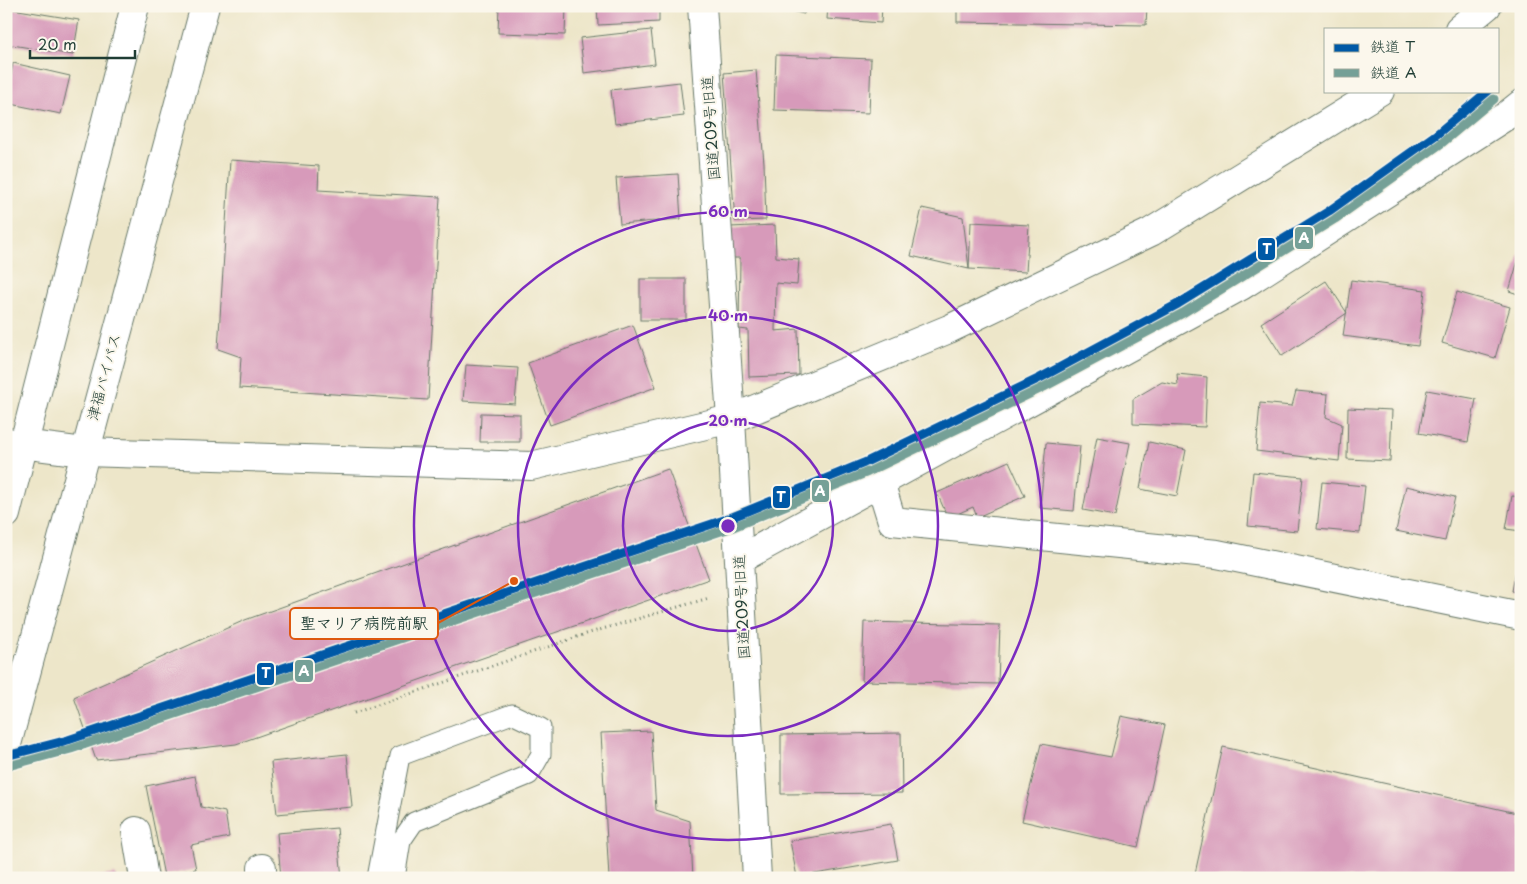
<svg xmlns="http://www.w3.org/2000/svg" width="1527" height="884" font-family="'Playpen Sans','Klee One',sans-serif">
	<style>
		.building { fill: #d79aba }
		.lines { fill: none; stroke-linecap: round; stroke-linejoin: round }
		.service-casing { stroke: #677868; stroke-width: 21 }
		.minor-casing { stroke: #677868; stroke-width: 30 }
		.tertiary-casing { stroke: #677868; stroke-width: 30 }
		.trunk-casing { stroke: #677868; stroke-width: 30 }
		.path { stroke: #677868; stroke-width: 3; stroke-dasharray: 1 4; stroke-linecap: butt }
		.service { stroke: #fff; stroke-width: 19 }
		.minor { stroke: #fff; stroke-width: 28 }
		.tertiary { stroke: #fff; stroke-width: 28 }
		.trunk { stroke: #fff; stroke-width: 28 }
		.rail-1-casing { stroke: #fbf7ec; stroke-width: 12 }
		.rail-2-casing { stroke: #fbf7ec; stroke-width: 12 }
		.rail-1 { stroke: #0059a6; stroke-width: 9 }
		.rail-2 { stroke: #75a097; stroke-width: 9 }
		.ring { fill: none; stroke: #7b2cbf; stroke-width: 2.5 }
		.labels { text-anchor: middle; stroke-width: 4; stroke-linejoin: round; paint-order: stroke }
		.street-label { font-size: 15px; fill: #1f3d34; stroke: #fbf7ec }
		.centre { fill: #7b2cbf; stroke: #fbf7ec; stroke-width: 2.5 }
		.ring-label { font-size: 15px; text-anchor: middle; font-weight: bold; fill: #7b2cbf; stroke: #fbf7ec; stroke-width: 4; stroke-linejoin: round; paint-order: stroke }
		.leader { fill: none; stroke: #de580e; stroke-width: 2 }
		.callout-dot { fill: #de580e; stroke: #fbf7ec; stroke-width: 2 }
		.callout { fill: #fbf7ec; stroke: #de580e; stroke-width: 2 }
		.callout-label { font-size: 16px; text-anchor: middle; font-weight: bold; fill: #1f3d34 }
		.line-badge { stroke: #fbf7ec; stroke-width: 2 }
		.badge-label { font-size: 14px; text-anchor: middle; font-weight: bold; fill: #fff }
	</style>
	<rect width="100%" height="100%" fill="#fbf7ec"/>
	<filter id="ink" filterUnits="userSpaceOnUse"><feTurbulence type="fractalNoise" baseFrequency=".02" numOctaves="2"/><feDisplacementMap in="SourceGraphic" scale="10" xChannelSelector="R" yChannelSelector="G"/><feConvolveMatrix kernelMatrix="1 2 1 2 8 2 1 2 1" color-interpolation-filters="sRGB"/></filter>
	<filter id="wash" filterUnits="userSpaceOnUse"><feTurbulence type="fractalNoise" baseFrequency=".0096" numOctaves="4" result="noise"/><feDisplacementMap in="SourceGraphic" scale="20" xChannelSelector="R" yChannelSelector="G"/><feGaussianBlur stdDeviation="1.12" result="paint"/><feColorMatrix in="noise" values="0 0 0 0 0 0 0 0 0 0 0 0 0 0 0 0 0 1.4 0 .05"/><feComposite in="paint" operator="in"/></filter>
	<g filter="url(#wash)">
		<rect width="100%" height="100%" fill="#ede6c9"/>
		<g id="blocks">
			<!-- building -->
			<g class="building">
				<path d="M499,6H566L565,35L498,33Z"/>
				<path d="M597,6H659V22L598,25Z"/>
				<path d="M769,6H806L804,14Z"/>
				<path d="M828,6H882L881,23L827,19Z"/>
				<path d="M957,6H1147L1146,25L957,22Z"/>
				<path d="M6,8L79,20L73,55L6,44Z"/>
				<path d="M651,30L655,64L584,73L580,38Z"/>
				<path d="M776,55L871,59L869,113L774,110Z"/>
				<path d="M13,63L70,76L61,114L6,103Z"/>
				<path d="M756,70L764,163L766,220L735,221L724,73Z"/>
				<path d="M680,82L684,116L615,124L611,90Z"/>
				<path d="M230,160L319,166L318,190L440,197L428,400L239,388L241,357L218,349Z"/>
				<path d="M678,174L681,219L620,224L616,178Z"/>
				<path d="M922,208L963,217L969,269L911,256Z"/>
				<path d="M971,222L1029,225L1026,272L969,269Z"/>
				<path d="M775,225L776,257L799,259L797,285L776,283L775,331L798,329L799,375L749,377L748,330L739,329L740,258H731L730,227Z"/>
				<path d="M1520,254L1521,255V295L1509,291Z"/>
				<rect x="640" y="279" width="46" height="41"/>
				<path d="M1351,280L1425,290L1418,346L1343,336Z"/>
				<path d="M1326,281L1347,313L1282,356L1261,323Z"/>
				<path d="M1457,292L1510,307L1495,358L1442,343Z"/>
				<path d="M633,325L656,387L550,425L528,363Z"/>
				<path d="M466,365L518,368L515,404L463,401Z"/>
				<path d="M1177,374L1207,377L1205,427L1133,424V399L1162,382L1178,385Z"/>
				<path d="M1427,390L1476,399L1468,442L1419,433Z"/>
				<path d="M1296,391L1328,394L1326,417L1342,424L1339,461L1256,451L1260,403L1292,406Z"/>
				<path d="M1348,408L1392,410L1390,461L1347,459Z"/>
				<path d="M481,413L520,414V442H480Z"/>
				<path d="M1097,437L1130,443L1115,516L1083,510Z"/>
				<path d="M1149,442L1186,450L1177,496L1140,489Z"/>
				<path d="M1046,443L1080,446L1074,511L1040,508Z"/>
				<path d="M1009,461L1025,496L977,517L973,507L948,518L937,493Z"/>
				<path d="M668,469L709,579L236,744L96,760L74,697L245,620Z"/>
				<path d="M1253,472L1303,477L1297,531L1248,526Z"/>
				<path d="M1322,482L1365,486L1360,533L1317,529Z"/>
				<path d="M1406,486L1455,497L1445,541L1396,531Z"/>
				<path d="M1512,496L1521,497V531L1506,529Z"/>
				<path d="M1520,549H1521V593L1512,591Z"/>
				<path d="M864,622L1000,625L998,684L862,681Z"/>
				<path d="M1121,716L1165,725L1138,847L1022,821L1041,744L1111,757Z"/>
				<path d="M651,731L656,810L690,821L693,878H609L601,733Z"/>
				<path d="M901,733L902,793L781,794V735Z"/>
				<path d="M1223,747L1521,814V878H1194Z"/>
				<path d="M347,754L352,807L277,814L271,762Z"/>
				<path d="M195,776L201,807L225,812L229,837L191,845L196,869L164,876L146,786Z"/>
				<path d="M891,824L898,860L797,877L790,841Z"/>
				<path d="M337,828L342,878H281L277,833Z"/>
				<path d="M115,874L116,878H96V877Z"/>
			</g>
		</g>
	</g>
	<g filter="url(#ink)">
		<use href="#blocks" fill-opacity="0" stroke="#677868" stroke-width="1"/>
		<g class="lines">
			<!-- service casing -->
			<g class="service-casing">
				<path id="service" d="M377,878L400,756L512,714L541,728V754L529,775L414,822L401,841L395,878"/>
			</g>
			<!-- minor casing -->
			<g class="minor-casing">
				<g id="minor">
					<path d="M1459,29L1487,6"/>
					<path d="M6,442L84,452L531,466L731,419L949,329L1151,232L1380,91"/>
					<path d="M880,482L892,521L1217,554L1521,616"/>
					<path d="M740,559L1241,286L1506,116L1521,104"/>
					<path d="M136,831L144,878"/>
					<path d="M262,878V868"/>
				</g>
			</g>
			<!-- tertiary casing -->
			<g class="tertiary-casing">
				<path id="tertiary" d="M702,6L731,419L757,878"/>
			</g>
			<!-- trunk casing -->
			<g class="trunk-casing">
				<g id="trunk">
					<path d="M6,514L135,6"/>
					<path d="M6,748L205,6"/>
				</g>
			</g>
			<!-- path -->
			<path class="path" d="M354,713L589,633L709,598"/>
			<!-- service -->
			<use href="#service" class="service"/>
			<!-- minor -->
			<use href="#minor" class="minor"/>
			<!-- tertiary -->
			<use href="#tertiary" class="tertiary"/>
			<!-- trunk -->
			<use href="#trunk" class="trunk"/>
			<!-- rail-1 casing -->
			<g class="rail-1-casing">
				<path id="rail-1" d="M6,756L68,740L730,518L864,463L1040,378L1178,304L1329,211L1437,134L1488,91"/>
			</g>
			<!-- rail-2 casing -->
			<g class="rail-2-casing">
				<path id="rail-2" d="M8,766L71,749L733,527L868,472L1044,387L1183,313L1335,219L1443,142L1494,99"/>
			</g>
			<!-- rail-1 -->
			<use href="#rail-1" class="rail-1"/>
			<!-- rail-2 -->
			<use href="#rail-2" class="rail-2"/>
		</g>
	</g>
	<!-- distance rings -->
	<g class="ring">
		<circle cx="728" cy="526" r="105"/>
		<circle cx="728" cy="526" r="210"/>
		<circle cx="728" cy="526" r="314"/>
	</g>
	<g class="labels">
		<!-- street labels -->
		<g class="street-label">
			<text transform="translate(711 128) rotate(-94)" y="5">国道209号旧道</text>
			<text transform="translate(104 377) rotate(-75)" y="5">津福バイパス</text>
			<text transform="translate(742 607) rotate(-93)" y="5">国道209号旧道</text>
		</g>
	</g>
	<circle cx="728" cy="526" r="8" class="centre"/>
	<g class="ring-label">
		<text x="728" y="217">60 m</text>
		<text x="728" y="321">40 m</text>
		<text x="728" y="426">20 m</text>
	</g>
	<!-- callouts -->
	<path class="leader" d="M514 581L438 623"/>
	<circle class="callout-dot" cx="514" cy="581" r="5"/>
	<rect class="callout" x="290" y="608" width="148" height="31" rx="5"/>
	<g class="callout-label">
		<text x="364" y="629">聖マリア病院前駅</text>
	</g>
	<g class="line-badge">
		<rect x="1294" y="226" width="20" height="24" rx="5" fill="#75a097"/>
		<rect x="1257" y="237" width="19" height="24" rx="5" fill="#0059a6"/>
		<rect x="811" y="479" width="19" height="24" rx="5" fill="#75a097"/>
		<rect x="772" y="485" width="19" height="24" rx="5" fill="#0059a6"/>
		<rect x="294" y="659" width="20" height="24" rx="5" fill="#75a097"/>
		<rect x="256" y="662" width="19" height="24" rx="5" fill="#0059a6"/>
	</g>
	<g class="badge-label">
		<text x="1304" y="243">A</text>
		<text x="1267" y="254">T</text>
		<text x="820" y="496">A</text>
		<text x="781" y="502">T</text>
		<text x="304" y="676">A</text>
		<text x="266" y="678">T</text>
	</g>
	<!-- margin -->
	<rect width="1527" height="884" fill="none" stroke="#fbf7ec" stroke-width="25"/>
	<!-- legend -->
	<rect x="1324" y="28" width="175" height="65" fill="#fbf7ec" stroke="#a3ada2"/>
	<rect x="1334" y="44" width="25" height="8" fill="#0059a6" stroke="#a3ada2"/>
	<text x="1370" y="52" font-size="15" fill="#1f3d34">鉄道 T</text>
	<rect x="1334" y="69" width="25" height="8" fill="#75a097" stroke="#a3ada2"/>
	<text x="1370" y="78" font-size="15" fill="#1f3d34">鉄道 A</text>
	<!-- scale -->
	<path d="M30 50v8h105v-8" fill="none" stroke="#1f3d34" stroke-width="2.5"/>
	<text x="38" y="50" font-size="15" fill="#1f3d34" stroke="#fbf7ec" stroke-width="4" paint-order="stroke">20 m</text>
</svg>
